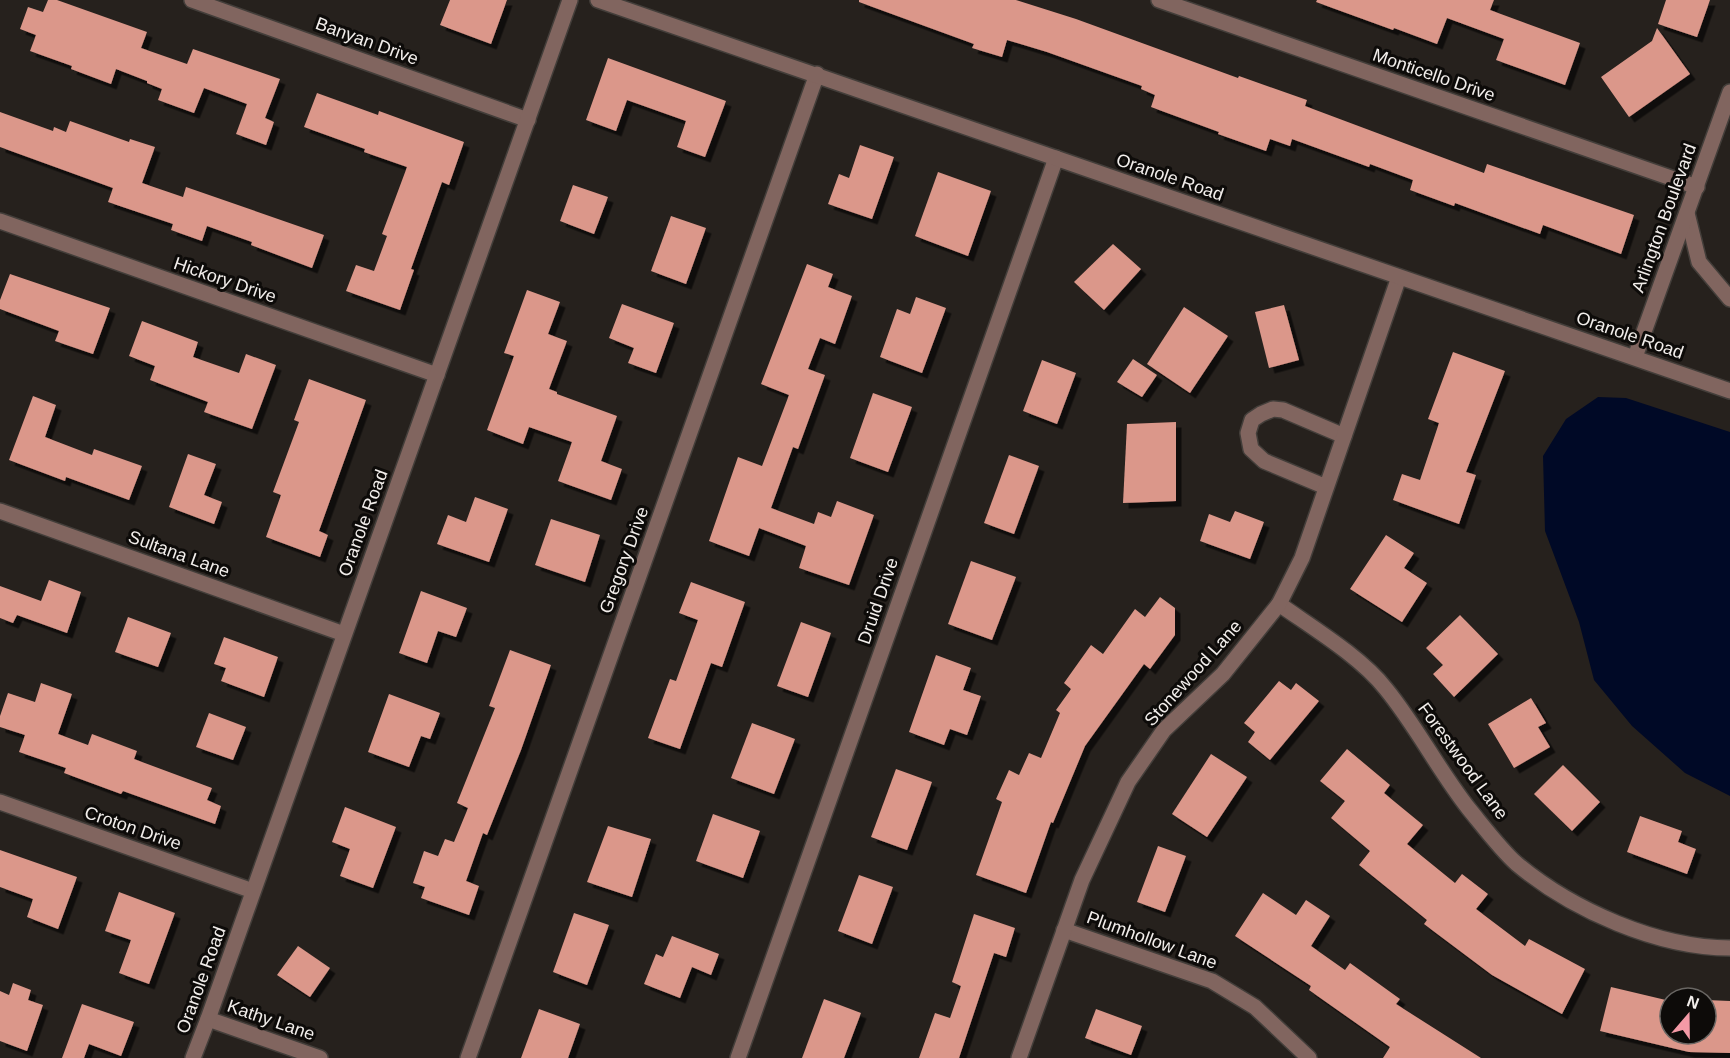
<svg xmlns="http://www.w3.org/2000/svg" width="1730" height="1058" font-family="Helvetica,sans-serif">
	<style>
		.water { fill: #000926 }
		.building { fill: #db978a; filter: url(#shadow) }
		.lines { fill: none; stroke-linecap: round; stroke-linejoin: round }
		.minor-casing { stroke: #433e3a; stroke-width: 18 }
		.tertiary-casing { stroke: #433e3a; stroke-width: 18 }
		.minor { stroke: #81655f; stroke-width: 15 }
		.tertiary { stroke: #81655f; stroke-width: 15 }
		.labels { text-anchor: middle; stroke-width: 6; stroke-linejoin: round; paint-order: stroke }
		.street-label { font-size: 18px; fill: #f2eeeb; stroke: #0d0b09 }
	</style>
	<defs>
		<filter id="shadow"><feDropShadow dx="5.5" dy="5.5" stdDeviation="0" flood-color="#0009"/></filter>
	</defs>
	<rect width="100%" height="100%" fill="#26211d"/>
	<!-- water -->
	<path class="water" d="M1598,397L1626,398L1730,432V796L1685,773L1632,726L1594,680L1579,622L1545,531L1543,456L1566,419Z"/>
	<!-- building -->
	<g class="building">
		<path d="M48,0H57L147,32L141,48L187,64L193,49L280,79L265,118L274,122L266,145L236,134L247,104L204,88L194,113L158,100L162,89L147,83V81L116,69L111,84L71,69L72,66L30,51L36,35L20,29L28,7L43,12Z"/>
		<path d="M450,0H507L491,44L440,25Z"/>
		<path d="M859,0H1016L1076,19L1238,78L1239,76L1307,100L1305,106L1484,173L1487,164L1634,215L1621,254L1543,225L1540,234L1455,203L1454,206L1410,190L1413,180L1370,164L1369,167L1292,139L1290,146L1270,139L1266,151L1218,134L1219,132L1151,107L1155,95L1141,89L1142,86L1047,52L1007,40L1002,57L972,48L974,44L859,2Z"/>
		<path d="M1317,0H1494L1490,10L1580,43L1565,85L1496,60L1504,39L1447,18L1437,44L1394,28L1393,30L1316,2Z"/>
		<path d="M1666,0H1710L1697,37L1658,24Z"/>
		<path d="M1657,28L1690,74L1629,117L1601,77L1652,41Z"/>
		<path d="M608,58L726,101L705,157L677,147L686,121L627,100L616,131L586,120Z"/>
		<path d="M317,93L378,115L379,111L464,142L449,185L442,182L411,269L414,270L400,310L346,291L356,265L374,271L387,236L382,234L407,167L364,152L365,149L304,127Z"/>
		<path d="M0,112L53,131L54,127L66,132L70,121L129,142L130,139L155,147L142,183L183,197L186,187L324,235L312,268L251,245L252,242L207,226L202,241L171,230L173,224L108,202L113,188L0,147Z"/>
		<path d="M860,145L894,157L872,219L828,204L839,174L849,178Z"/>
		<path d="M938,172L991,191L968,256L915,236Z"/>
		<path d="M573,185L608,197L594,234L560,221Z"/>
		<path d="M671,216L706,228L686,284L651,271Z"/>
		<path d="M1113,244L1141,269L1104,310L1074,282Z"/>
		<path d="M807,264L833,274L828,287L852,296L835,344L820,338L808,369L825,375L798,449L793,447L771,508L814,524L818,512L831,517L837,501L874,515L849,585L799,568L806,546L759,528L749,556L709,541L738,457L762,466L789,395L761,384Z"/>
		<path d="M10,274L110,308L93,354L55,341L59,331L0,309V300Z"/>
		<path d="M527,290L560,302L548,334L567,341L549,389L557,392V394L617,416L601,461L622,469L611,500L558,481L572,442L529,427L523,444L487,430L514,356L504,353Z"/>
		<path d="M916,297L946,308L922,373L880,357L897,309L910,314Z"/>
		<path d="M622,304L674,323L656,373L628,363L634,348L609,338Z"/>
		<path d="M1284,305L1299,360L1269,368L1255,312Z"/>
		<path d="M1184,307L1228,336L1190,393L1147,364Z"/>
		<path d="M142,321L198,342L193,357L239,373L246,354L276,365L252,429L204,412L208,402L150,380L155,366L129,356Z"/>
		<path d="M1453,352L1505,371L1466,472L1476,475L1459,524L1393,500L1402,474L1420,480L1439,423L1428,419Z"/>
		<path d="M1133,359L1157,375L1142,397L1117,382Z"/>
		<path d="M1042,360L1076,373L1057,424L1023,411Z"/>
		<path d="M309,379L366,400L319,531L328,535L320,557L266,537L281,495L273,492L299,422L294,420Z"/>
		<path d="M873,393L912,407L888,472L850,458Z"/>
		<path d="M33,396L56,405L45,437L92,455L94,449L142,466L129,500L66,477L65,481L9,460Z"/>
		<path d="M1176,422V501L1123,503L1127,424Z"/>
		<path d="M188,454L216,464L204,495L222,502L214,524L169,507Z"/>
		<path d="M1009,455L1039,466L1014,534L984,523Z"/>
		<path d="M475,497L508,509L489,562L437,544L448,515L466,522Z"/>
		<path d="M1235,511L1264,522L1250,559L1200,541L1209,514L1230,522Z"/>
		<path d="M551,519L600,535L585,582L535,565Z"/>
		<path d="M1386,535L1414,553L1404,568L1427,583L1402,622L1350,589Z"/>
		<path d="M971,561L1016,577L992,640L948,624Z"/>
		<path d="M49,580L81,592L67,633L17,615L13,623L0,618V586L41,601Z"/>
		<path d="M691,582L745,602L722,667L711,663L680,749L648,738L670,679L676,681L698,620L679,613Z"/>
		<path d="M421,591L467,608L456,637L438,631L427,663L399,653Z"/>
		<path d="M1160,597L1175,608V635L1150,669L1144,664L1085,746L1053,823L1051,822L1026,893L976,875L1002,802L996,799L1009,770L1019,775L1029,753L1041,758L1060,713L1056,710L1071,689L1064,683L1091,645L1103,654L1135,609L1145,617Z"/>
		<path d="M1460,615L1498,654L1454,697L1433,674L1443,665L1426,648Z"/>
		<path d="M128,617L171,633L158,667L115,652Z"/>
		<path d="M801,622L831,633L808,697L777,686Z"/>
		<path d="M224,637L278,657L264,697L221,681L226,668L214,664Z"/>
		<path d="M510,650L551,665L521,750L487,835L483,833L466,881L479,886L469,915L421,898L425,887L413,883L424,851L438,856L445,839L454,842L468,808L457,803L495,708L489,706Z"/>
		<path d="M936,655L971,668L963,690L981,696L967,735L950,729L944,745L909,732Z"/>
		<path d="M1279,681L1291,690L1296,683L1319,701L1270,760L1248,742L1255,732L1244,723Z"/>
		<path d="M41,683L72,694L58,734L88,745L92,734L137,751L134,759L212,788L207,800L221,806L215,824L123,791L121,794L64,773L66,768L19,752L25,735L0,727V716L8,693L35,702Z"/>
		<path d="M389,694L440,713L430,739L421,736L409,767L368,752Z"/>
		<path d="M1531,698L1546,723L1538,727L1550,747L1514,768L1488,724Z"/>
		<path d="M209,713L246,727L233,760L196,747Z"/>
		<path d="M752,723L795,739L774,794L731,778Z"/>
		<path d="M1347,749L1390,785L1384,793L1423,825L1407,844L1455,883L1462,874L1488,894L1476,909L1525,946L1529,939L1585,969L1562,1014L1492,975L1424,924L1427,920L1359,865L1370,851L1331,818L1345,801L1320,781Z"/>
		<path d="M1211,754L1247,777L1207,837L1172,814Z"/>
		<path d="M1563,765L1600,802L1572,831L1534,794Z"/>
		<path d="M896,769L932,782L907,850L871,837Z"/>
		<path d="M345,807L396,827L373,888L340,876L350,849L332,842Z"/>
		<path d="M713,814L760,831L743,878L696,861Z"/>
		<path d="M1640,816L1682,831L1678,842L1696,849L1687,874L1627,852Z"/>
		<path d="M608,826L651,839L632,897L587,882Z"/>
		<path d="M1158,846L1186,856L1165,912L1137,902Z"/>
		<path d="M0,850L77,877L58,929L27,917L33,899L0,887Z"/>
		<path d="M859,875L893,887L872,944L838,931Z"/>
		<path d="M119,892L175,913L149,984L119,973L131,940L105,931Z"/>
		<path d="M1263,893L1296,915L1306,900L1330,916L1311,946L1345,970L1350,963L1400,999L1396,1004L1481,1058H1383L1390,1047L1309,990L1311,986L1235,936Z"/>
		<path d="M574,913L609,925L587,985L553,972Z"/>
		<path d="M974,914L1015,928L1006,957L994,953L959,1058H919L935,1013L950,1018L961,986L952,982Z"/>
		<path d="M672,936L719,954L711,975L692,967L680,998L644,984L656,954L663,957Z"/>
		<path d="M298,946L330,968L310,997L277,975Z"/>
		<path d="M13,983L31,990L28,1000L43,1005L27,1051L0,1041V991L9,995Z"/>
		<path d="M1611,987L1670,1001V1034H1706V1000L1730,1001V1053L1689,1052L1600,1031Z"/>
		<path d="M824,999L861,1013L844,1058H802Z"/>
		<path d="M82,1004L134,1022L121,1056L89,1044L84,1058H62Z"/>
		<path d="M539,1009L580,1024L568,1058H521Z"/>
		<path d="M1096,1009L1142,1026L1131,1055L1085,1038Z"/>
	</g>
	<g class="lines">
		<!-- minor casing -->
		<g class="minor-casing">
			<g id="minor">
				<path d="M192,0L528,120"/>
				<path d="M1159,0L1697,187"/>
				<path d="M1687,213L1699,262L1730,299"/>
				<path d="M0,221L437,375"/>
				<path d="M1635,357L1730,92"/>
				<path d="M1326,487L1264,461L1251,449L1248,433L1252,420L1261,414L1273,409L1283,410L1344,436"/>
				<path d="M0,511L344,634"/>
				<path d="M1279,604C1313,628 1361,657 1386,689C1417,727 1439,771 1469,809C1483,826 1501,850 1517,864C1572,910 1658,948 1730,948"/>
				<path d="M0,802L253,891"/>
				<path d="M1064,930L1212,981L1255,1007L1309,1058"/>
				<path d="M208,1019L320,1058"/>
				<path d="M468,1058L817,74"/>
				<path d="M738,1058L1056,158"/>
				<path d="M1019,1058L1082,880L1128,782L1164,730L1223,674L1279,604L1302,558L1399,277"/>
			</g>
		</g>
		<!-- tertiary casing -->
		<g class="tertiary-casing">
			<g id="tertiary">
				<path d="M598,0L1730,391"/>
				<path d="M193,1058L208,1019L570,0"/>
			</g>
		</g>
		<!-- minor -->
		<use href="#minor" class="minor"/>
		<!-- tertiary -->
		<use href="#tertiary" class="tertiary"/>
	</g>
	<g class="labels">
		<!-- street labels -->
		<g class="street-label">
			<text transform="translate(367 41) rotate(20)" y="6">Banyan Drive</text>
			<text transform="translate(1434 75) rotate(19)" y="6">Monticello Drive</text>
			<text transform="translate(1170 177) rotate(19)" y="6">Oranole Road</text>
			<text transform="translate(1664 218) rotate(-70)" y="6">Arlington Boulevard</text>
			<text transform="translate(225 280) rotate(19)" y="6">Hickory Drive</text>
			<text transform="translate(1630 335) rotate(19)" y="6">Oranole Road</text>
			<text transform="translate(363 523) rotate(-70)" y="6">Oranole Road</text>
			<text transform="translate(179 554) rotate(20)" y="6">Sultana Lane</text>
			<text transform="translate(624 560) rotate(-70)" y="6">Gregory Drive</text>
			<text transform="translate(878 601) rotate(-71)" y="6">Druid Drive</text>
			<text transform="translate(1193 673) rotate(-48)" y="6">Stonewood Lane</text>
			<text transform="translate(1463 761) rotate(54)" y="6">Forestwood Lane</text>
			<text transform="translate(133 828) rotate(19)" y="6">Croton Drive</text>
			<text transform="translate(1152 940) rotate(20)" y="6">Plumhollow Lane</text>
			<text transform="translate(201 980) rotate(-70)" y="6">Oranole Road</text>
			<text transform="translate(271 1020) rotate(19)" y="6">Kathy Lane</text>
		</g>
	</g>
	<!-- north arrow -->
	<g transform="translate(1688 1016) rotate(20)"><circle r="28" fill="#0d0b09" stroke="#696663" stroke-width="1.5"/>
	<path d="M0-4.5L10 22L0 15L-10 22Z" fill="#f49aa6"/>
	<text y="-9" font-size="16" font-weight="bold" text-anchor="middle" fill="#f2eeeb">N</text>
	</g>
</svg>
